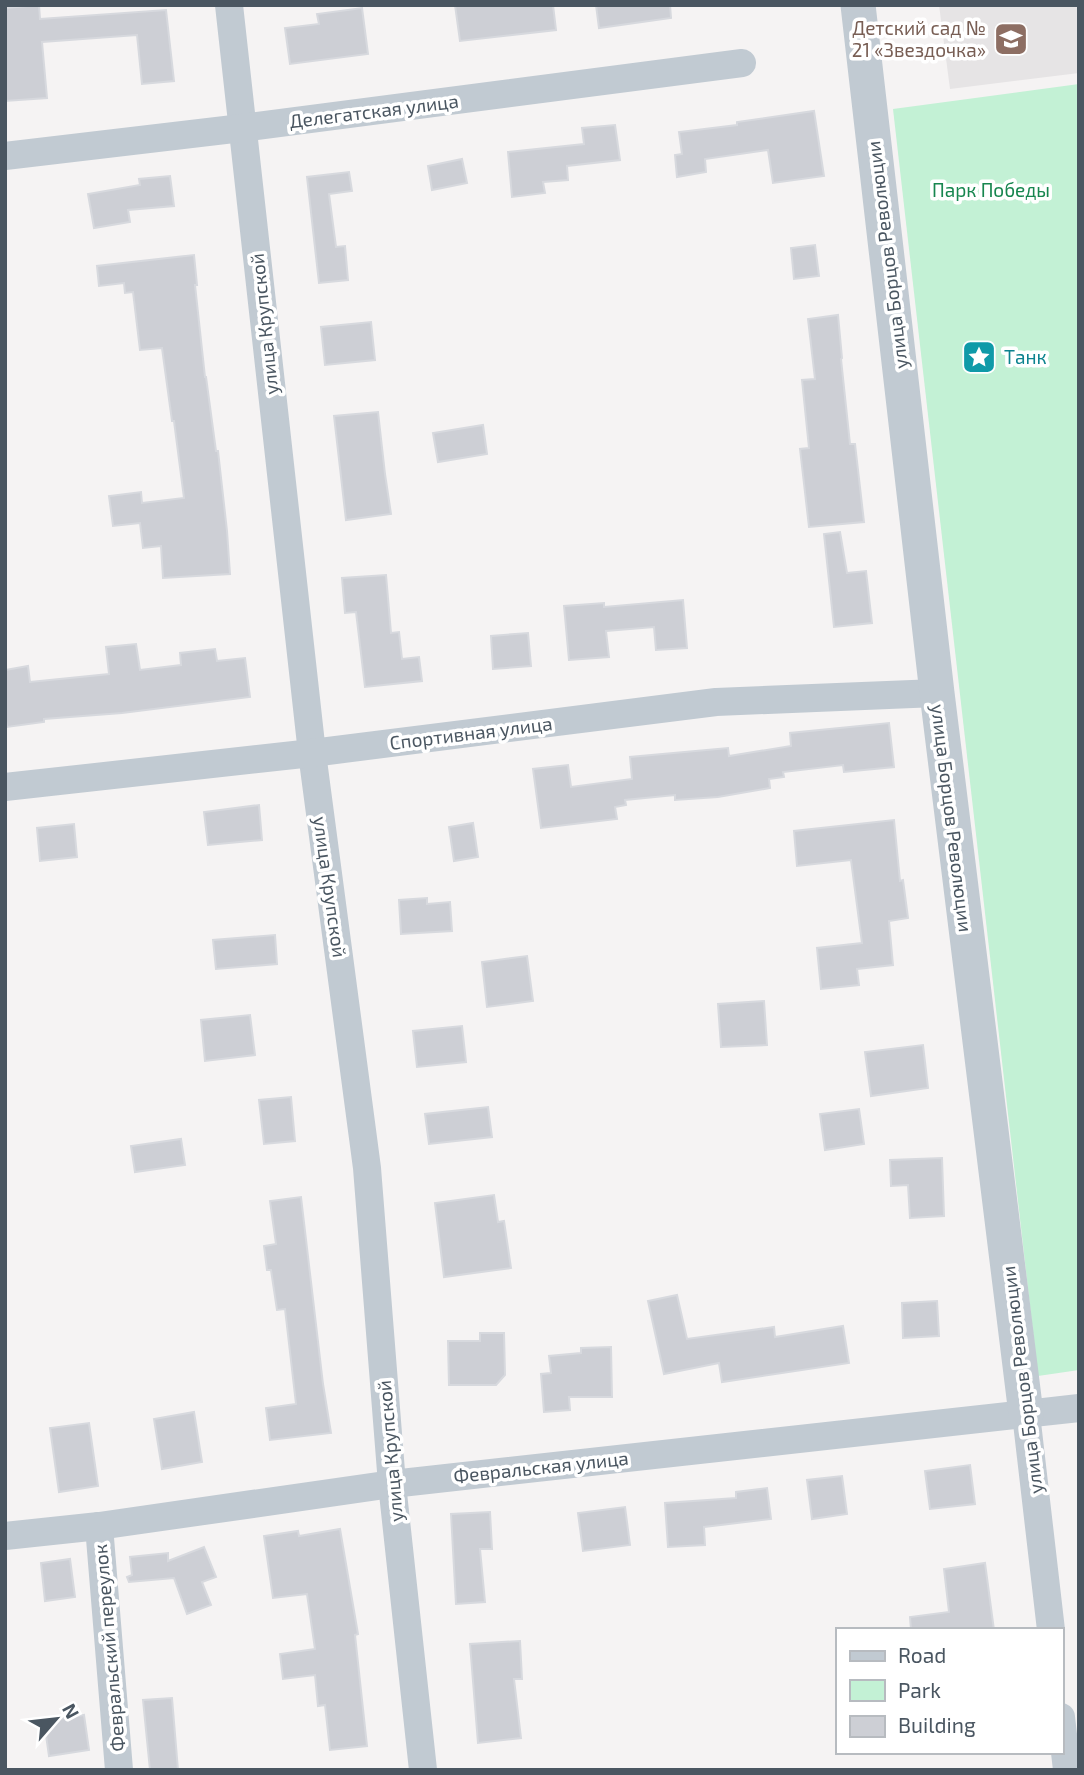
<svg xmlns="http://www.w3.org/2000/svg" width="1084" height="1775" font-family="'Exo 2',sans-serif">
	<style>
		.education { fill: #e6e4e5 }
		.green { fill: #c3f1d5 }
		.building { fill: #cdcfd5; stroke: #d7d9de; stroke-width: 2 }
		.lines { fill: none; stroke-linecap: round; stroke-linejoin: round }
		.minor { stroke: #c1cad2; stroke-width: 28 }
		.tertiary { stroke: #c1cad2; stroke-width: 35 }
		.labels { text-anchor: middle; stroke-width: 7; stroke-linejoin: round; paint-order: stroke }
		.education-label { font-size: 19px; fill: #785e54; stroke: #fff; text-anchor: end }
		.street-label { font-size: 19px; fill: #4a5661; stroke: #fff }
		.park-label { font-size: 19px; fill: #17864f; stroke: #fff }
		.culture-label { font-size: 19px; fill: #0d838f; stroke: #fff; text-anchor: start }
	</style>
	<rect width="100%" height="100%" fill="#f5f3f3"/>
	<!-- education -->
	<path class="education" d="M939,5H1079V73L950,89Z"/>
	<!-- green -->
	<path class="green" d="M1079,84V1370L1038,1376L893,109Z"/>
	<!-- building -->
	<g class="building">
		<path d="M39,5L40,19L166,10L174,81L142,84L137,35L42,42L47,98L5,101V8Z"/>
		<path d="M455,5H553L556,30L460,41Z"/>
		<path d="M596,5H670L671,18L599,28Z"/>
		<path d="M362,8L368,54L290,64L285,28L319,24L317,14Z"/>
		<path d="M814,111L824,176L773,183L768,150L705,159L706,172L677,177L675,155L682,154L679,132L737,125V122Z"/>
		<path d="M615,125L620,160L567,166L568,180L543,182L545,193L512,197L508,152L584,144L582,128Z"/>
		<path d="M462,159L467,183L432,190L428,166Z"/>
		<path d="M349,172L352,191L329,194L336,247L345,246L348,280L319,283L307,177Z"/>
		<path d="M170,176L174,206L128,210L130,222L94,228L88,194L140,185L139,179Z"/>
		<path d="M815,245L819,276L794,279L791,248Z"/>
		<path d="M194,255L197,285H195L205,377H206L216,451H218L227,531L230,574L163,578L161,546L143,548L140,523L113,526L109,496L141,492L142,503L184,498L174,421H172L162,348L140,350L133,292L125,293L124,283L99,286L97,266Z"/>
		<path d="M838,315L842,358L841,359L850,444H855L864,522L809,527L800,449L809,448L802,380L815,379L808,319Z"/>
		<path d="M371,322L375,360L325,365L321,327Z"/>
		<path d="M378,412L385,474L391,514L346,520L334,416Z"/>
		<path d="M483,425L487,454L438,462L433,433Z"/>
		<path d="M840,532L847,573L866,571L872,623L834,627L824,534Z"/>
		<path d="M386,575L391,633L399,632L402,659L419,657L422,681L365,687L356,612L345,613L342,578Z"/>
		<path d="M683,600L687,648L656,650L654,627L606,631L609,657L569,660L564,606L604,603V607Z"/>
		<path d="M528,633L531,666L493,669L491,636Z"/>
		<path d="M136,644L140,670L181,665L180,653L215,649L217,661L245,658L250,697L122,713L44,719V722L7,727L5,715V670L28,666L30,682L109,674L106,647Z"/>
		<path d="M889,723L894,767L844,772L843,765L783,772L784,777L769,779L770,788L718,797L675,800V795L625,800L626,805L615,807L617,819L541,828L533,769L568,765L571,787L632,779L630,757L728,748L729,756L791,746L790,733Z"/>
		<path d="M259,805L262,840L208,845L204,812Z"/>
		<path d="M894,820L900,881L903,880L908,918L889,921L893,965L857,969L859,985L821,989L817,948L862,943L851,860L797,866L794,831Z"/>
		<path d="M473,823L478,857L454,861L449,827Z"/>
		<path d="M74,824L77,857L40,861L37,828Z"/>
		<path d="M427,898V904L450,902L452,931L401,934L399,900Z"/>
		<path d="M275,935L277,964L216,969L213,940Z"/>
		<path d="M527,956L533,1001L487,1007L482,962Z"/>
		<path d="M764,1001L767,1045L721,1047L718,1004Z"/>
		<path d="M250,1015L255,1055L205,1061L201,1020Z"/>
		<path d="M462,1026L466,1062L417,1067L413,1031Z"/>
		<path d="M923,1045L928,1088L871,1096L865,1052Z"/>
		<path d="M291,1097L295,1141L264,1144L259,1100Z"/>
		<path d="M488,1107L492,1137L429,1144L425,1114Z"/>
		<path d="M859,1109L864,1144L825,1150L820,1114Z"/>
		<path d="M181,1139L185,1165L135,1172L131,1146Z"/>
		<path d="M942,1158L944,1216L910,1218L908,1185L891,1186L890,1160Z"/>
		<path d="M494,1195L498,1222L504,1221L511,1268L444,1277L435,1203Z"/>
		<path d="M301,1197L323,1384L331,1433L270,1440L266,1408L296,1404L285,1309L277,1310L271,1270H267L264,1246L276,1244L270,1201Z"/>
		<path d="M677,1295L687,1339L774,1327L775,1337L843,1326L849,1363L722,1382L719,1363L664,1374L648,1301Z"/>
		<path d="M937,1301L939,1336L903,1338L902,1303Z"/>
		<path d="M480,1333H504L505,1375L496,1385H449L448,1341H480Z"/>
		<path d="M611,1347L612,1397H569L570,1410L544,1412L541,1374L551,1373L549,1356L581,1353V1348Z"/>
		<path d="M194,1412L202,1462L162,1469L154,1419Z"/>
		<path d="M89,1423L98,1486L59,1492L50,1428Z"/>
		<path d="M970,1465L975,1504L930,1509L925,1471Z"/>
		<path d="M842,1476L847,1514L812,1519L807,1480Z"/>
		<path d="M767,1488L771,1519L704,1527L705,1545L668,1547L665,1503L736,1498V1492Z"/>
		<path d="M625,1507L630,1545L583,1551L578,1513Z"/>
		<path d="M490,1512L492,1549H480L485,1602L456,1604L451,1514Z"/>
		<path d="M340,1529L358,1634L355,1635L367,1746L330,1750L325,1705L318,1706L315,1675L283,1679L280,1654L315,1649L307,1594L273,1598L264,1536L298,1531L299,1536Z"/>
		<path d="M204,1547L216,1577L202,1582L211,1605L187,1614L174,1578L129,1582L127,1577L132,1575L130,1557L168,1553V1561Z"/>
		<path d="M70,1559L75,1597L45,1601L41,1563Z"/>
		<path d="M985,1563L994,1630H911L910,1617L949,1612L944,1569Z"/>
		<path d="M520,1641L522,1679H514L521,1738L478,1743L470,1644Z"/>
		<path d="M172,1698L178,1770H150L143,1700Z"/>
		<path d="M84,1715L89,1750L49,1756L44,1721Z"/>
	</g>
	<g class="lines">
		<!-- minor -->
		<g class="minor">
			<path d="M229,5L312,753L367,1168L392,1484L423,1770"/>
			<path d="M5,156L242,128L742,63"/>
			<path d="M5,787L312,753L716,702L937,693"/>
			<path d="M1026,1414L1051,1630"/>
			<path d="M99,1526L119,1770"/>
			<path d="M5,1536L99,1526L392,1484L1079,1408"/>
			<path d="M1061,1717L1067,1770"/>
		</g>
		<!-- tertiary -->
		<path class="tertiary" d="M858,5L937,693L1026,1414"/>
	</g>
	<!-- icons -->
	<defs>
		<g id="school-square" transform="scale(1.75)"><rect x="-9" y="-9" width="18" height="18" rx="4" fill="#8d6e63" stroke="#fff"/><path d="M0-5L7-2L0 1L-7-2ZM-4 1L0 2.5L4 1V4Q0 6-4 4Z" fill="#fff"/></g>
		<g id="sight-square" transform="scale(1.75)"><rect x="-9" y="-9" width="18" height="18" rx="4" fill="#0f9aa8" stroke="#fff"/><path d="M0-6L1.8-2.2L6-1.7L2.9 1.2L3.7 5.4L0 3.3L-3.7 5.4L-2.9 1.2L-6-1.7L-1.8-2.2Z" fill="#fff"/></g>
	</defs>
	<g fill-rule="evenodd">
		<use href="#school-square" x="1011" y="39"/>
		<use href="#sight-square" x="979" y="357"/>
	</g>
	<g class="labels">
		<!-- education labels -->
		<g class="education-label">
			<text x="986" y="35">Детский сад №<tspan x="986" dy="22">21 «Звездочка»</tspan></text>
		</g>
		<!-- street labels -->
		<g class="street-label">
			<text transform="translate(374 111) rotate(-7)" y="7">Делегатская улица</text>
			<text transform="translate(887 255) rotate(-97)" y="7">улица Борцов Революции</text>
			<text transform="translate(264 324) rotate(-96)" y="7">улица Крупской</text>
			<text transform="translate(471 733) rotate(-7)" y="7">Спортивная улица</text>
			<text transform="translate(952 818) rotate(83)" y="7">улица Борцов Революции</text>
			<text transform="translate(330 887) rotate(82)" y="7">улица Крупской</text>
			<text transform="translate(1022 1380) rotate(-97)" y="7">улица Борцов Революции</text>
			<text transform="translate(390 1451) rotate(-95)" y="7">улица Крупской</text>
			<text transform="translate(541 1467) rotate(-6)" y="7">Февральская улица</text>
			<text transform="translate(109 1648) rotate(-95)" y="7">Февральский переулок</text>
		</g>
		<!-- park labels -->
		<g class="park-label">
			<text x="991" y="197">Парк Победы</text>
		</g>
		<!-- culture labels -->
		<g class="culture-label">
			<text x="1004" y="364">Танк</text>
		</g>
	</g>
	<!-- border -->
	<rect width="1084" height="1775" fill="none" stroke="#4a5661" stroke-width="14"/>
	<!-- legend -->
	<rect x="836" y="1628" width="228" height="126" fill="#ffffff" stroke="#b7bbc0" stroke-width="2"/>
	<rect x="850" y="1651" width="35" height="10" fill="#c1cad2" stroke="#b7bbc0" stroke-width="2"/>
	<text x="898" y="1663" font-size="21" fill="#4a5661">Road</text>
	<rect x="850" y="1680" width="35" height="21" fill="#c3f1d5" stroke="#b7bbc0" stroke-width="2"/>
	<text x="898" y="1698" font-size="21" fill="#4a5661">Park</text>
	<rect x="850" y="1716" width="35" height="21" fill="#cdcfd5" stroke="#b7bbc0" stroke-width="2"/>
	<text x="898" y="1733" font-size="21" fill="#4a5661">Building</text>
	<!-- north arrow -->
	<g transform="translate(56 1719) rotate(62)" stroke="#ffffff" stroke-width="5" paint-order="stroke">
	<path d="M0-5L12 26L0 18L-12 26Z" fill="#4a5661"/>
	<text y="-10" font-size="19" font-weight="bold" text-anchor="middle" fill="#4a5661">N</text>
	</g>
</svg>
